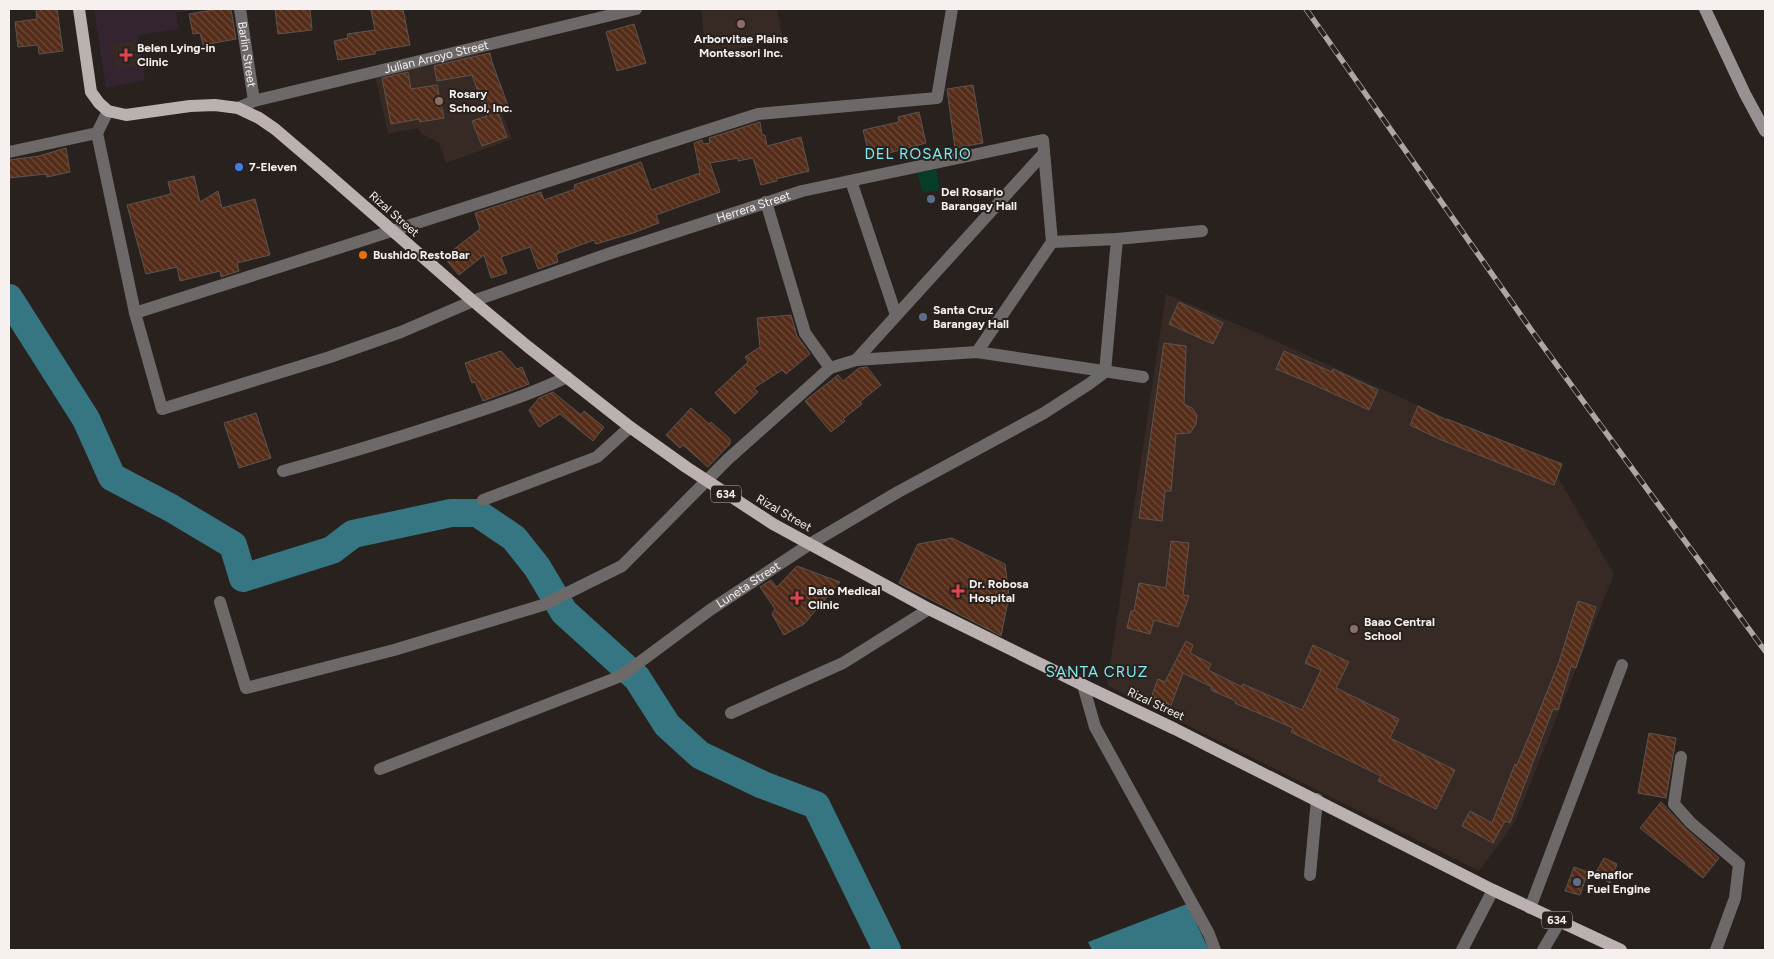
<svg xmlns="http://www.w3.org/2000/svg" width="1774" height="959" font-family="Figtree,sans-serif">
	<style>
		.commercial { fill: #332430 }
		.built { fill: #372a25 }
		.pitch { fill: #073c29 }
		.water { fill: #367682 }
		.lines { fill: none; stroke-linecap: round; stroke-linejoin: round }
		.river { stroke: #367682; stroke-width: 28 }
		.building { fill: url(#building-back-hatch); stroke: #5c5450 }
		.minor { stroke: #6d6969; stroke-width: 12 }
		.secondary { stroke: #989191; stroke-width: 12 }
		.primary { stroke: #bab1b0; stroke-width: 12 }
		.rail-casing { stroke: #ada7a4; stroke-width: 5.5 }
		.rail { stroke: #28211e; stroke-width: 4; stroke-dasharray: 11; stroke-linecap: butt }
		.education-dot { fill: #8d6e63; stroke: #28211e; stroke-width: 2 }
		.health-dot { fill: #e0444e; stroke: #28211e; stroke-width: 2 }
		.shop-dot { fill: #3f7fe0; stroke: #28211e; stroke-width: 2 }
		.service-dot { fill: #5c6f8a; stroke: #28211e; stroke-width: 2 }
		.food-dot { fill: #e8710a; stroke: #28211e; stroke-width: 2 }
		.labels { text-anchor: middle; stroke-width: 4; stroke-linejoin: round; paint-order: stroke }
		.shield { fill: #28211e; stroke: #b8b3b0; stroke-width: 1 }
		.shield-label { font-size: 11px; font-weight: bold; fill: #f6f1ef }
		.poi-label { font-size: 12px; font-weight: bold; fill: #f6f1ef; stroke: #28211e; text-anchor: start }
		.street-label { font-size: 12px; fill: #f6f1ef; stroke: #28211e }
		.quarter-label { font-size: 15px; letter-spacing: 1px; fill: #80ecf2; stroke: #28211e }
	</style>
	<defs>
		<pattern id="building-back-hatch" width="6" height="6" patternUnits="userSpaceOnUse" patternTransform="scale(1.25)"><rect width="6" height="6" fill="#542c18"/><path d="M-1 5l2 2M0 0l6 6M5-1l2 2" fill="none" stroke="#6d4b3a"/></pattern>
	</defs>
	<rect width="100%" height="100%" fill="#28211e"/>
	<!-- commercial -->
	<path class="commercial" d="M94,9H201L176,13L179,29L138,35L145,80L106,88Z"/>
	<!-- built -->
	<g class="built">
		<path d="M701,9H777L783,38L706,57Z"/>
		<path d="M136,40L141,64L117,69L111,45Z"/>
		<path d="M479,52L512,139L446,163L439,143L422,134L418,128L388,134L375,75Z"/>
		<path d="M1166,294L1260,334L1551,465L1614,574L1515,822L1479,871L1107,685Z"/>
	</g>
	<!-- pitch -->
	<path class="pitch" d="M936,169L940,190L923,193L917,173Z"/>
	<!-- water -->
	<path class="water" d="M1187,904L1209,950H1092L1088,942Z"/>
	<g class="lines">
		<!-- river -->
		<path class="river" d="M9,298L86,419L112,477L171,508L233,545L243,578L332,550L353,534L451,513H477L514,538L537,567L564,612L637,678L667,725L700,755L763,785L816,805L887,950"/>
	</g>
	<!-- building -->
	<g class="building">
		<path d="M36,9H57L63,51L39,54L38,45L18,47L15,22L37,19Z"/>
		<path d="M218,9H231L236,39L203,45L200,33L193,34L189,14Z"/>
		<path d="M275,9H310L312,30L278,34Z"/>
		<path d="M378,9H403L410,45L375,51V54L338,60L334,41L348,38L347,34L375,30L371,10Z"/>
		<path d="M634,24L646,63L617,71L606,32Z"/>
		<path d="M490,53L492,62L508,106L497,110L507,137L482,146L472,121L487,116L472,75L437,81L434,66Z"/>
		<path d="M408,72L411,89L437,85L444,118L420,122L419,119L391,124L382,78Z"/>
		<path d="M973,85L983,143L955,148L947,89Z"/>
		<path d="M919,112L926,143L870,158L863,130L899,122L898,117Z"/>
		<path d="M760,122L762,135H765L767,146L801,137L809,171L776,179L777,181L761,185L753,158L738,161V158L710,163L720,192L656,215L659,223L633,233L596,244L594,240L556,254L558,262L538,269L530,247L501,257L507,273L491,278L484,255L459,275L444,257L480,229L475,213L541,192L544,200L575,189L574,185L641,162L651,190L700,173L694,143L702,140L703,144L710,143L709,138Z"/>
		<path d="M66,148L70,172L47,177L46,174L9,178V160L39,156Z"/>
		<path d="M194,176L200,202L218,191L222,208L255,199L270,255L237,263L239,271L221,277L220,271L180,281L177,267L146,274L127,205L171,194L168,182Z"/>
		<path d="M1179,302L1223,323L1213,344L1169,324Z"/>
		<path d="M791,315L797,336L810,354L786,374L782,370L754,388L758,392L735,414L715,393L748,362L745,357L760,347L757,318Z"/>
		<path d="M1164,343L1186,346L1184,404L1192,408L1197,415L1196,424L1190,433L1176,434L1171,491H1165L1162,521L1139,518Z"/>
		<path d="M501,351L517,369L522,367L529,384L483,401L475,382L472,383L465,363Z"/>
		<path d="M1284,351L1332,372L1333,369L1378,390L1369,410L1310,383L1276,369Z"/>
		<path d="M867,367L881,385L860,402L862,404L843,419L845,421L831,432L805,401L838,375L843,381L859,368Z"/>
		<path d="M553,392L581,415L584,411L604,427L593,441L560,414L539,427L529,410L539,398Z"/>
		<path d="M1418,406L1446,420L1447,419L1562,464L1554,485L1439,439L1410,425Z"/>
		<path d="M691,408L709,424L711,422L730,439V444L708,467L683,445L680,448L666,435Z"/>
		<path d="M256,413L271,458L239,468L224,423Z"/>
		<path d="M952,538L1005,564L1009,596L1001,636L899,583L918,544Z"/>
		<path d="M1171,541L1189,543L1183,595L1189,596L1178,627L1154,620L1150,634L1127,628L1131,611H1134L1139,583L1166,588Z"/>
		<path d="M797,566L840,582L804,624L784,635L772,614L775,609L760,587L771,580L777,587Z"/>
		<path d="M1578,601L1596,607L1576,668L1571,666L1558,710L1553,709L1510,823L1505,821L1493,843L1462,826L1470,811L1492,823L1515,764L1517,765L1539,712L1559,662Z"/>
		<path d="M1186,641L1193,645L1190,653L1211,664L1208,670L1242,687L1243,684L1302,710L1321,670L1305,663L1313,645L1349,662L1336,688L1399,719L1390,738L1455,770L1436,809L1378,781L1381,776L1291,732L1293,728L1235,703L1236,701L1211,690L1212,687L1183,673L1171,705L1151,698L1158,679L1165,682Z"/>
		<path d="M1649,733L1676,738L1666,798L1638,793Z"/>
		<path d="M1661,802L1686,829L1719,858L1703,878L1640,828Z"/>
		<path d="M1604,858L1617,864L1610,883L1595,874Z"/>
		<path d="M1574,867L1588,872L1580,895L1565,891Z"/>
	</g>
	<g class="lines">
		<!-- minor -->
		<g class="minor">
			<path id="s1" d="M240,9L254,101"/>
			<path id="s2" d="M238,108L254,101L636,9"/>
			<path d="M97,133L135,313L758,114L937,98L952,9"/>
			<path d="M9,152L97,133L108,111"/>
			<path d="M851,181L896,315"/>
			<path d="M766,202L805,333L830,368"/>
			<path d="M1052,242L1117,239L1202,231"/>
			<path id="s3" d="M135,313L162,409L330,357L401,332L473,301L608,254L802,191L1043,140L1052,242L977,352"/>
			<path d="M856,360L1044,153"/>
			<path d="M283,471C339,456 394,439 449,421C489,408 529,395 567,377"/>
			<path d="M483,500L597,457L630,427"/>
			<path d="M220,602L246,688L394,650L543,605L622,566L728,459L830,368L856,360L977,352L1143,377"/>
			<path d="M1083,685L1095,727L1209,934L1215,950"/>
			<path d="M731,713L843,663L929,609"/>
			<path d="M1681,757L1674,804L1691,823L1739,864L1735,898L1716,950"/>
			<path id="s4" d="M380,769L621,676L710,610L810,544L898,492L1044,413L1089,384L1105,372L1117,239"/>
			<path d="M1310,875L1317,799"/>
			<path d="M1530,908L1622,665"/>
			<path d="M1462,950L1493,890"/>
			<path d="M1543,950L1560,921"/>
		</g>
		<!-- secondary -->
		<path class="secondary" d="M1705,9L1745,94L1765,131"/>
		<!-- primary -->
		<path class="primary" d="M79,9L91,92L99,103L108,111L126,115L190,106L215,105L238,108L259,118L275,129L323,170L473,301L527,346L630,427L686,467L773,524L929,609L1083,685L1175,729L1493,890L1621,950"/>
		<!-- rail casing -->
		<g class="rail-casing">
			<path id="rail" d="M1306,9L1532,331L1765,651"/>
		</g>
		<!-- rail -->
		<use href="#rail" class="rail"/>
	</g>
	<!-- markers -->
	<g class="education-dot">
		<circle cx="741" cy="24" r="5"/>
		<circle cx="439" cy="101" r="5"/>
		<circle cx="1354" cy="629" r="5"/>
	</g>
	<g class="health-dot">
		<path d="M123.5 47.5h5v5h5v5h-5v5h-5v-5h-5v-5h5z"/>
		<path d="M955.5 583.5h5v5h5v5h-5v5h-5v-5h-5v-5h5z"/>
		<path d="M794.5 590.5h5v5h5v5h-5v5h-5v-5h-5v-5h5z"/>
	</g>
	<circle class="shop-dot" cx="239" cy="167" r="5"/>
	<g class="service-dot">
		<circle cx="931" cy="199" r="5"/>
		<circle cx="923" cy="317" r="5"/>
		<circle cx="1577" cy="882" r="5"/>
	</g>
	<circle class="food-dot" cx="363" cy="255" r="5"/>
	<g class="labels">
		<!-- shield labels -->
		<g class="shield">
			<rect x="711" y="485.5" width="30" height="17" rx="4"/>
			<rect x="1542" y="911.5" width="30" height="17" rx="4"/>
		</g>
		<g class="shield-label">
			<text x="726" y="498">634</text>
			<text x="1557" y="924">634</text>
		</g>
		<!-- poi labels -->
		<g class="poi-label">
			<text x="741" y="43" text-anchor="middle">Arborvitae Plains<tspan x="741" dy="14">Montessori Inc.</tspan></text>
			<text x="137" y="52">Belen Lying-in<tspan x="137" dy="14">Clinic</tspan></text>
			<text x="449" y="98">Rosary<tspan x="449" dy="14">School, Inc.</tspan></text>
			<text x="249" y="171">7-Eleven</text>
			<text x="941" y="196">Del Rosario<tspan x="941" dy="14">Barangay Hall</tspan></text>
			<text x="373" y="259">Bushido RestoBar</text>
			<text x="933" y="314">Santa Cruz<tspan x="933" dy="14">Barangay Hall</tspan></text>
			<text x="969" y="588">Dr. Robosa<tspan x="969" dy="14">Hospital</tspan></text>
			<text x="808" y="595">Dato Medical<tspan x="808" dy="14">Clinic</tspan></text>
			<text x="1364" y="626">Baao Central<tspan x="1364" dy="14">School</tspan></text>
			<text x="1587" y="879">Penaflor<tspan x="1587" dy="14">Fuel Engine</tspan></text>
		</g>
		<!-- street labels -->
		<g class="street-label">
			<text dy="4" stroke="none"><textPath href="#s1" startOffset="46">Barlin Street</textPath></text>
			<text dy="4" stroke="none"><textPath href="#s2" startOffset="205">Julian Arroyo Street</textPath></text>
			<text dy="4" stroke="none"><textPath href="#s3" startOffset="725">Herrera Street</textPath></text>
			<text transform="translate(394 214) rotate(41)" y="4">Rizal Street</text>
			<text transform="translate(784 513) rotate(30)" y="4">Rizal Street</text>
			<text dy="4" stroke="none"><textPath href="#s4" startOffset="415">Luneta Street</textPath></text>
			<text transform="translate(1156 704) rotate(25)" y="4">Rizal Street</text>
		</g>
		<!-- quarter labels -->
		<g class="quarter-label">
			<text x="918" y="159">DEL ROSARIO</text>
			<text x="1097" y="677">SANTA CRUZ</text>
		</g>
	</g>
	<!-- border -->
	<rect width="1774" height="959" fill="none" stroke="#f6f1ef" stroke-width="20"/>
</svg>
